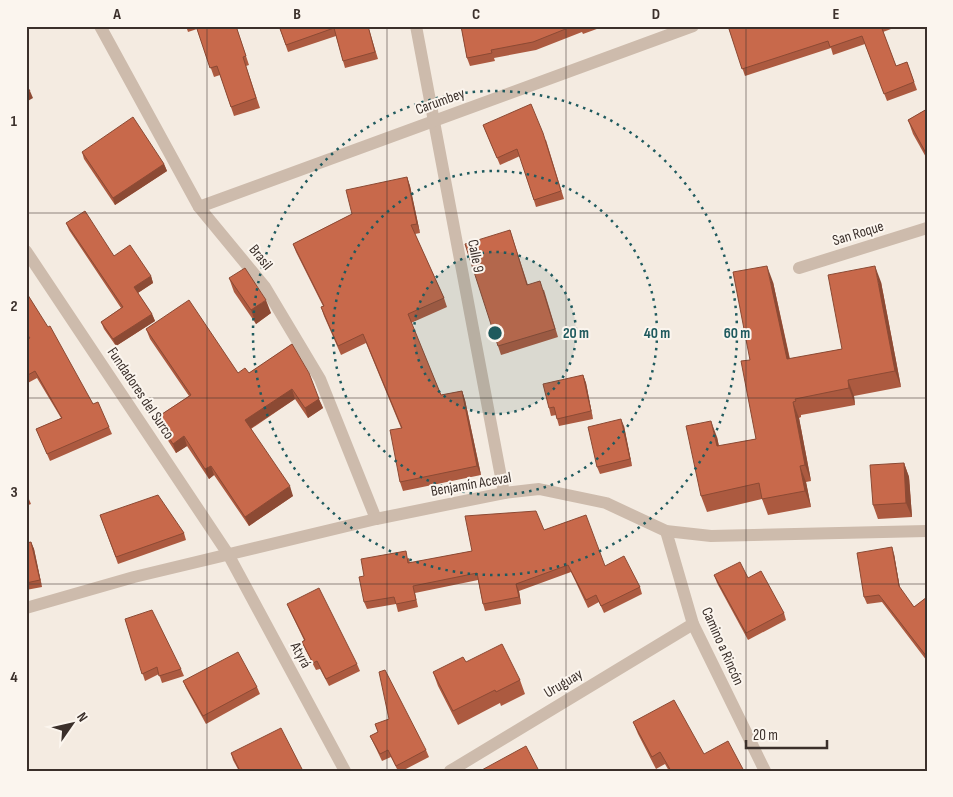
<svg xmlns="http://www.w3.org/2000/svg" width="953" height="797" font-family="'Sofia Sans Condensed',sans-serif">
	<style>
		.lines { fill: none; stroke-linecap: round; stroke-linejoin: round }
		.minor { stroke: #cdbbac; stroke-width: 12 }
		.wall { fill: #ac5a40 }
		.shaded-wall { fill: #8c4a34 }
		.building { fill: #c8694b; stroke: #8c4a34 }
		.grid { fill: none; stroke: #3b302b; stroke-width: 1; stroke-opacity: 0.55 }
		.ring { fill: none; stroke: #1f5a5e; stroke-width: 2.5; stroke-dasharray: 2.5 5 }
		.labels { text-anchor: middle; stroke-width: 4; stroke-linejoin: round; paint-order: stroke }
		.street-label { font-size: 15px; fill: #3b302b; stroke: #fbf5ee }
		.centre { fill: #1f5a5e; stroke: #fbf5ee; stroke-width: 2.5 }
		.ring-label { font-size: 15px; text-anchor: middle; font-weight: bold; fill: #1f5a5e; stroke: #fbf5ee; stroke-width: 4; stroke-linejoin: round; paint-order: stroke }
		.neatline { fill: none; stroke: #3b302b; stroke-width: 2 }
		.grid-label { font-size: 16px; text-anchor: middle; font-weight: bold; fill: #3b302b }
	</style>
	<rect width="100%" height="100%" fill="#f4ebe1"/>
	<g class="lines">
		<!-- minor -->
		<g class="minor">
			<path d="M100,26L199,207L265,287L320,379L376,519"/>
			<path d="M416,26L504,493"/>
			<path d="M199,207L693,26"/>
			<path d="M26,251L228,554L345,771"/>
			<path d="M799,268L927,228"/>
			<path d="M666,531L693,624L765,771"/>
			<path d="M26,608L134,577L376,519L504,493L539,489L606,503L666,531L711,536L927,531"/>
			<path d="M450,771L693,624"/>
		</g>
	</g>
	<!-- wall -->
	<g class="wall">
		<path d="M186,26H236L249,65L246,66L260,108L234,116L220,75L214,77L197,29L188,32Z"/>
		<path d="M279,26H368L378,59L345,68L336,36L288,52Z"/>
		<path d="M461,26H605L583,34L582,32L536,50L494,58L495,61L470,66L467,58Z"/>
		<path d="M728,26H899L883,32L896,66L907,62L917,90L887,101L865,44L833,55L831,48L745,76Z"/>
		<path d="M927,109V159L913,134L908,120Z"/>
		<path d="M483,125L546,140L564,199L536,207L520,156L500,165Z"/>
		<path d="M82,152L164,164L167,171L115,205L84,159Z"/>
		<path d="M407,177L410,186L420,233L415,234L444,298L447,307L411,323L441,395L462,391L465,400L481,475L403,491L400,482L401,428L366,343L341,355L324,316L321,307L323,306L296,252L293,244L352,214Z"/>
		<path d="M66,223L114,256L151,276L153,283L138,293L152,314L155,321L116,346L104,329L101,322L121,308L69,230Z"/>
		<path d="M510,230L528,285L544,290L558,337L501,355L498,346Z"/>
		<path d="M229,278L271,313L256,324L234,292Z"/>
		<path d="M773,282L790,359L842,349L881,282L901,387L854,396L855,405L801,415V417L799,418L811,481L806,482L811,507L768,515L762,499L707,512L701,496L717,437L719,446L756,439L750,360Z"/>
		<path d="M26,292L93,404L109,427L112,434L50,461L36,429L61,418L37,378L26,384V340L28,339L26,336Z"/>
		<path d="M146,329L238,373H249L292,344L323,408L308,418L295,399L251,429L293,496L249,526L214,475L209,479L187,446L176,453L160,428L156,418L189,396L150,339Z"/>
		<path d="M583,375L586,383L593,419L559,426L556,415L551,416L549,408Z"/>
		<path d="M624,426L632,466L600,474L597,467Z"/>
		<path d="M904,463L909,477L912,517L878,519L873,505Z"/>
		<path d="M26,492L31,504L26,506Z"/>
		<path d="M100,515L184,533L186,540L118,564Z"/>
		<path d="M544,530L640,587L642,594L604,613L599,602L588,608L571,572L519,591L521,604L485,611L483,604L478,580L415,593L418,607L398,612L396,604L367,609L364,602V576L409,558L410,563L472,551Z"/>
		<path d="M31,542L34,549L42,587L26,590V543Z"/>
		<path d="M894,554L900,589L914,607L927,597V661L882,602L867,604L864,597Z"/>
		<path d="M714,575L748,578L784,613L786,620L748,640L717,583Z"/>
		<path d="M287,604L357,664L360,671L329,686L320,669L316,670L305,649L302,642L304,640L290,611Z"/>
		<path d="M125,619L181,669L184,676L162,683L159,674L145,681Z"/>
		<path d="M466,662L520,680L525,694L501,706L500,703L458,725L438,686L433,672Z"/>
		<path d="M183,681L257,687L260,694L206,724L186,688Z"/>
		<path d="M633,722L704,754L744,771H669L665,764L656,769L638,734Z"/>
		<path d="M375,724L426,750L429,757L402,771H398L391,757L382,761L370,736L378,732Z"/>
		<path d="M231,753L303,771H239L233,760Z"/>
	</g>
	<!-- shaded-wall -->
	<g class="shaded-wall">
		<path d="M30,91L33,98L26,102V93Z"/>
		<path d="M164,164L167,171L115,205L113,198Z"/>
		<path d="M407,177L410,186L420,233L417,224Z"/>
		<path d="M767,266L773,282L793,375L787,359Z"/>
		<path d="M875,266L881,282L901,387L895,371Z"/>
		<path d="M151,276L153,283L136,294L134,287Z"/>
		<path d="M266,300L271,313L256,324L251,310Z"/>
		<path d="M152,314L155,321L116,346L113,339Z"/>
		<path d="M583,375L586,383L593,419L591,411Z"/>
		<path d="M848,380L854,396L855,405L849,388Z"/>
		<path d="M292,389L295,399L248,430L245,420Z"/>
		<path d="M462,391L465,400L481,475L477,466Z"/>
		<path d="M319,399L323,408L308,418L305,408Z"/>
		<path d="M793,402L799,418L811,481L805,465Z"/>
		<path d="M621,419L624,426L632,466L630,459Z"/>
		<path d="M711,421L717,437L722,462L717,446Z"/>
		<path d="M184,436L187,446L176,453L173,444Z"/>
		<path d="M904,463L909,477L912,517L906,503Z"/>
		<path d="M211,466L214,475L209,479L205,469Z"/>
		<path d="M800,466L806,482L811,507L805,491Z"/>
		<path d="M290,486L293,496L249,526L245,517Z"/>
		<path d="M31,542L34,549L42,587L40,580Z"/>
		<path d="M892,547L894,554L901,594L899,586Z"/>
		<path d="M516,584L519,591L521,604L519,597Z"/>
	</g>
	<!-- building -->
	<g class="building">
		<path d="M196,26H236L246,56L243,57L256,98L231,107L217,66L210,68Z"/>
		<path d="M279,26H368L375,52L343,61L334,28L286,45Z"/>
		<path d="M461,26H573L533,42L491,50L492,53L467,58Z"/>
		<path d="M728,26H881L896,66L907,62L914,82L884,94L862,36L830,47L828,41L742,69Z"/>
		<path d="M26,85L30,91L26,93Z"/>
		<path d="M531,104L543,133L561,191L534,200L517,149L497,158L483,125Z"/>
		<path d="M927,109V155L908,120Z"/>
		<path d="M133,117L164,164L113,198L82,152Z"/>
		<path d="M407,177L417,224L411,225L444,298L408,314L441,395L462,391L477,466L400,482L390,430L402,428L363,334L338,346L321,307L324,306L293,244L352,214L346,190Z"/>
		<path d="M85,211L114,256L130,245L151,276L134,287L152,314L113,339L101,322L123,307L66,223Z"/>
		<path d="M510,230L527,285L540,281L555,329L498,346L465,244Z"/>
		<path d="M767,266L787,359L842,349L828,275L875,266L895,371L848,380L849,388L795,399L796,401L793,402L805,465L800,466L805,491L762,499L759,483L701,496L686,426L711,421L717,446L756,439L741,361L750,360L733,272Z"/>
		<path d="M245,268L266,300L251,310L229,278Z"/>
		<path d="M26,292L48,327L50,326L93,404L98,402L109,427L47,454L36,429L62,418L35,371L26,376V340L30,338L26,333Z"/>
		<path d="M189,300L238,373L245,368L249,373L292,344L309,373L319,399L305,408L292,389L245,420L290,486L245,517L211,466L205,469L184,436L173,444L156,418L191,395L146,329Z"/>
		<path d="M583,375L591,411L557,419L554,407L549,408L543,384Z"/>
		<path d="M621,419L630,459L597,467L588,427Z"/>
		<path d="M904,463L906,503L873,505L870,465Z"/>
		<path d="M158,495L184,533L116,557L100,515Z"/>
		<path d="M536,511L544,530L586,515L605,566L624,556L640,587L601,606L596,595L586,600L568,565L516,584L519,597L483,604L477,573L413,586L416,600L396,604L394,597L364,602L359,577L364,576L361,559L406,551L408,563L472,551L465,516Z"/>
		<path d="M31,542L40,580L26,583V543Z"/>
		<path d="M892,547L899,586L914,607L927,597V657L879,595L864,597L857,553Z"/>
		<path d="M740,562L748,578L761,571L784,613L746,633L714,575Z"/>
		<path d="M319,588L357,664L326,679L317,661L313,663L302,642L305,640L287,604Z"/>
		<path d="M152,610L181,669L159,676L157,667L142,674L125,619Z"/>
		<path d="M502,644L520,680L496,692L495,690L453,711L433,672L463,657L466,662Z"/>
		<path d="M238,652L257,687L203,716L183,681Z"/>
		<path d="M385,670L426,750L396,766L388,750L380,754L370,736L378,732L375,724L389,719L379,672Z"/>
		<path d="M674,700L704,754L728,741L744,771H671L660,752L652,757L633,722Z"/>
		<path d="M281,728L303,771H240L231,753Z"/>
		<path d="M526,746L539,771H480Z"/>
	</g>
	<!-- grid -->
	<path class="grid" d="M207,26V771M387,26V771M566,26V771M746,26V771M26,213H927M26,398H927M26,584H927"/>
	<!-- distance rings -->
	<circle cx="495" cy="333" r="81" fill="#1f5a5e" fill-opacity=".12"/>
	<g class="ring">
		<circle cx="495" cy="333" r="81"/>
		<circle cx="495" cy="333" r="162"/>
		<circle cx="495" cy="333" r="242"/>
	</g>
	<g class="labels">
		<!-- street labels -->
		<g class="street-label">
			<text transform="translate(440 101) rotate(-20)" y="5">Carumbey</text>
			<text transform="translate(858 233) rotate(-17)" y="5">San Roque</text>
			<text transform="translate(476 256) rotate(79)" y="5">Calle 9</text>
			<text transform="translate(261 257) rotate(51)" y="5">Brasil</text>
			<text transform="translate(141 393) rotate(56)" y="5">Fundadores del Surco</text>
			<text transform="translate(471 484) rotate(-10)" y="5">Benjamín Aceval</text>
			<text transform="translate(723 646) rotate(66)" y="5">Camino a Rincón</text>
			<text transform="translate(301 655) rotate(62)" y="5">Atyrá</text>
			<text transform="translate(563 683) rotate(-31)" y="5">Uruguay</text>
		</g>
	</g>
	<circle cx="495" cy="333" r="8" class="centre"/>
	<g class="ring-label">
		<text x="576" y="338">20 m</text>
		<text x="657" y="338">40 m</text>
		<text x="737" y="338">60 m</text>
	</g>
	<!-- border -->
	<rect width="953" height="797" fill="none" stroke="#fbf5ee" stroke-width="55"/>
	<!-- north arrow -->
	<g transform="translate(72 724) rotate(56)" stroke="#fbf5ee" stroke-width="4" paint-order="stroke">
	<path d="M0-4L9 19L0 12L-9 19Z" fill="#3b302b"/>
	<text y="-8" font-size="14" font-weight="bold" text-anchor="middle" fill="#3b302b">N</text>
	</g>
	<!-- scale -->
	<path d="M746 740v8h81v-8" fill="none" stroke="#3b302b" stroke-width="2.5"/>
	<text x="753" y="740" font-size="15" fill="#3b302b" stroke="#fbf5ee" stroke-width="4" paint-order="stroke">20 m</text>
	<rect x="28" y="28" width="898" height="742" class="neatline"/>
	<g class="grid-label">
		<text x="117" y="19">A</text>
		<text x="297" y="19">B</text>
		<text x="476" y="19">C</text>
		<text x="656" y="19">D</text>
		<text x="836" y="19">E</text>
		<text x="14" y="126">1</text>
		<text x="14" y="311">2</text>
		<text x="14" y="497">3</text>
		<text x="14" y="682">4</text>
	</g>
</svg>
